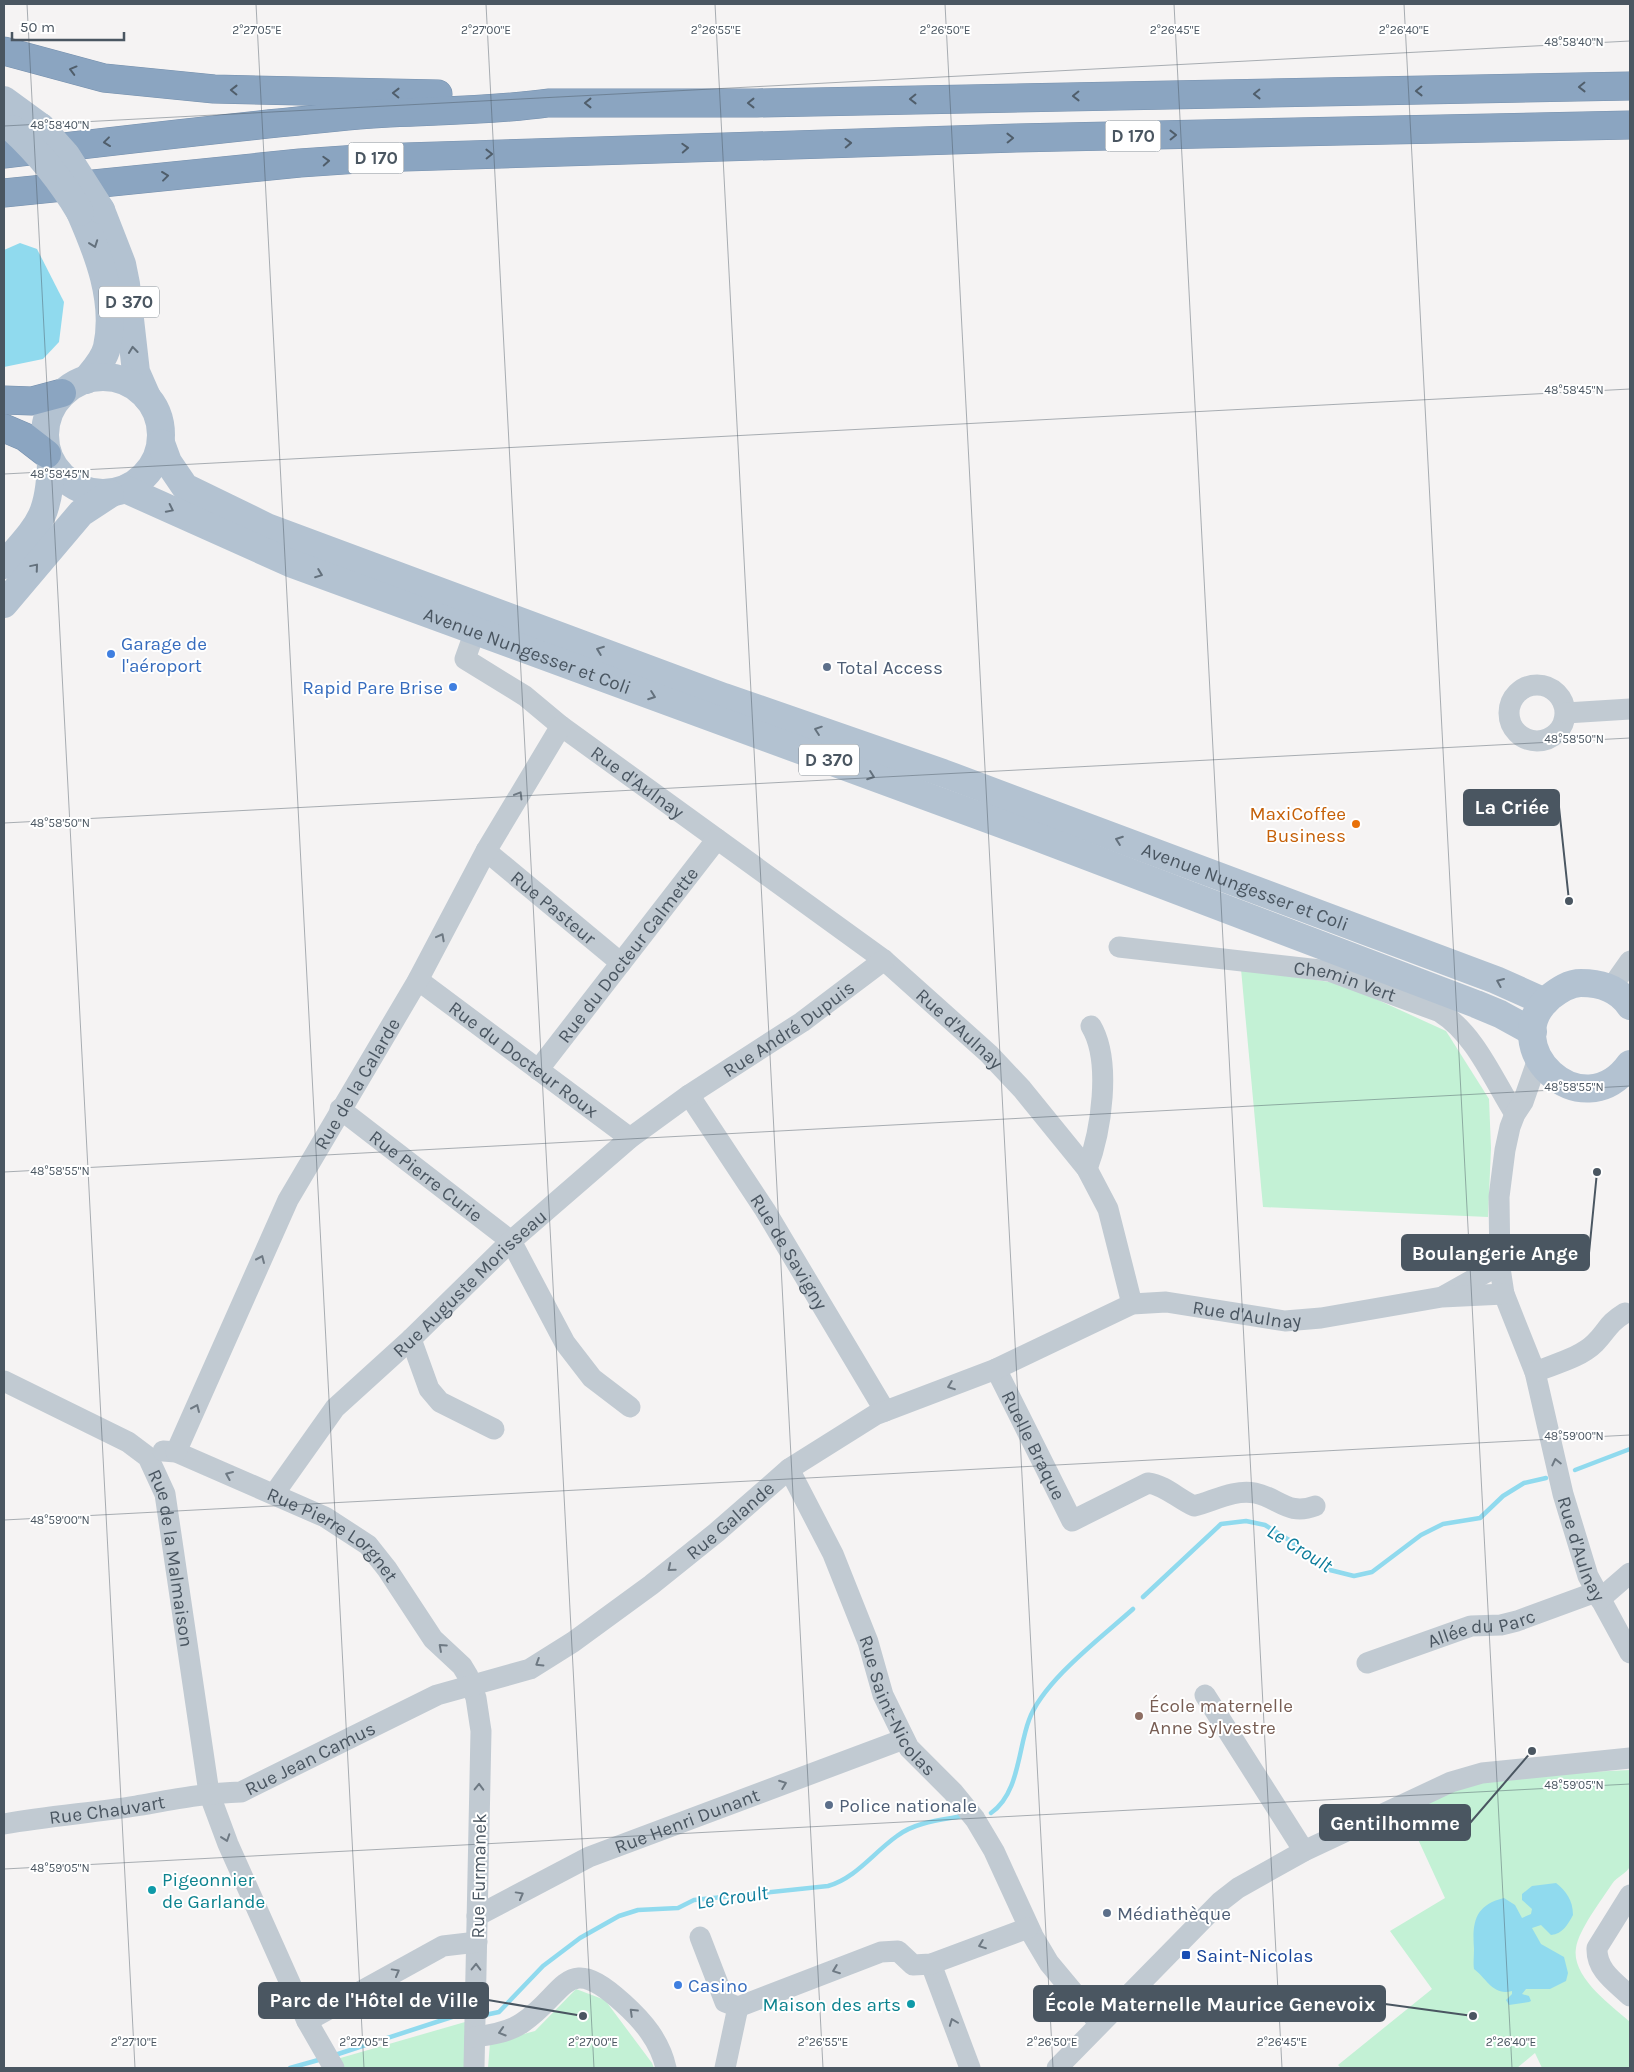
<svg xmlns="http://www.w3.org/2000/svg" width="1634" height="2072" font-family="Karla,sans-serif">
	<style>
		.green { fill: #c3f1d5 }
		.water { fill: #90daee }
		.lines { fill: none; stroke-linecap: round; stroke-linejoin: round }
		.stream { stroke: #90daee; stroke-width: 4.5 }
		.highway-casing { stroke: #7690ad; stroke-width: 29 }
		.minor { stroke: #c1cad2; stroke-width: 21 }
		.major { stroke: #b3c2d1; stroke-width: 28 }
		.highway { stroke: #8ba5c1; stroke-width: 28 }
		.major-bridge { stroke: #b3c2d1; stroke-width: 28 }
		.oneway { stroke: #505e6b }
		.oneway2 { stroke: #64717d }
		.oneway3 { stroke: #6e7983 }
		.ticks { fill: none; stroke: #4a5661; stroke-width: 1; stroke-opacity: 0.45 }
		.shop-dot { fill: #3f7fe0; stroke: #fff; stroke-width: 2 }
		.service-dot { fill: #5c6f8a; stroke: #fff; stroke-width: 2 }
		.food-dot { fill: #e8710a; stroke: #fff; stroke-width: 2 }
		.education-dot { fill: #8d6e63; stroke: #fff; stroke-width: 2 }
		.culture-dot { fill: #0f9aa8; stroke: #fff; stroke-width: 2 }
		.transit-dot { fill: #1a4fb4; stroke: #fff; stroke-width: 2 }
		.labels { text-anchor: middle; stroke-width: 4; stroke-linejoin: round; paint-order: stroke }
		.shield { fill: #fff; stroke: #808990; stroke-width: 1 }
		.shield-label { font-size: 18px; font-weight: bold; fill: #4a5661 }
		.shop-label { font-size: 19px; fill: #366cbe; stroke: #fff; text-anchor: start }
		.street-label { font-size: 19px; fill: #4a5661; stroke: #fff }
		.service-label { font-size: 19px; fill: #4e5e75; stroke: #fff; text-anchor: start }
		.food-label { font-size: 19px; fill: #c56008; stroke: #fff; text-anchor: end }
		.education-label { font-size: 19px; fill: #785e54; stroke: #fff; text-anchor: start }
		.culture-label { font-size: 19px; fill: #0d838f; stroke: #fff; text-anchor: start }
		.transit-label { font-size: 19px; fill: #164399; stroke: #fff; text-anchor: start }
		.water-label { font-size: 20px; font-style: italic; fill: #0c7c9b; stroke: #fff }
		.ticks-label { font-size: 12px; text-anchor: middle; fill: #4a5661; stroke: #fff; stroke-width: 4; stroke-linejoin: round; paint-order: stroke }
		.leader { fill: none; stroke: #4a5661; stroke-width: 2 }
		.callout-dot { fill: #4a5661; stroke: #fff; stroke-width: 2 }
		.callout { fill: #4a5661; stroke: #4a5661; stroke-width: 2 }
		.callout-label { font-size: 20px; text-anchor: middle; font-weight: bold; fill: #fff }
	</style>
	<rect width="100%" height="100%" fill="#f5f3f3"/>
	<!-- green -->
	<g class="green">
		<path d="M1241,969L1343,984L1446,1031L1489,1099L1491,1148L1488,1217L1263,1207Z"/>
		<path d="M1630,1770V1866C1627,1874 1617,1876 1612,1884C1601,1901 1579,1929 1576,1948C1571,1977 1611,2005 1630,2022V2068H1542L1535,2053L1517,2068H1341L1338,2065L1432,1989L1390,1931L1445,1898L1405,1811L1463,1785L1548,1774Z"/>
		<path d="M576,1989L605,2000L652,2063L654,2068H488L490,2043L535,2031Z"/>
		<path d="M465,2022L466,2068H342L337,2059Z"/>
	</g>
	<!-- water -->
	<g class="water">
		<path d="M20,243L37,249L64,302L59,342L43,359L4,367V250Z"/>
		<path d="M1556,1883C1566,1891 1573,1900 1573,1915C1568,1924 1563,1934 1551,1935L1541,1925L1532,1928L1541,1944L1564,1957L1568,1973L1566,1981L1550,1989H1526L1522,1994L1529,1996L1531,2001L1529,2002L1509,2005L1506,2000L1512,1994V1991C1493,1996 1487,1979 1474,1969C1473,1963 1474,1956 1474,1949C1472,1922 1475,1905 1504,1898L1515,1905L1522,1918L1531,1914L1532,1909L1522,1900V1894L1532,1886Z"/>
	</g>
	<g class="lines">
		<!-- stream -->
		<g class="stream">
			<path d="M1575,1470L1630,1449"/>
			<path d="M1143,1597L1221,1524L1246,1521L1265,1525L1289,1540L1326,1569L1354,1576L1372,1572L1421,1535L1443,1524L1480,1518L1503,1496L1524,1483L1546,1478"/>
			<path d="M991,1813C1019,1794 1018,1749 1029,1720C1043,1681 1102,1637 1133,1609"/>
			<path d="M485,2015L499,2012L543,1966L580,1938L619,1916L638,1910L678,1908L694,1900L828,1886C856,1878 873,1853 897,1836C915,1822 941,1820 963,1816"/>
			<path d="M335,2055L455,2016L467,2015"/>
			<path d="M290,2068L322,2059"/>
		</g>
		<!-- highway casing -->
		<g class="highway-casing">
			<g id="highway">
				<path d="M4,51L104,78L214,89L438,94"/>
				<path d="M4,154C122,140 240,126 359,115C421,110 485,112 548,103H757L1630,86"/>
				<path d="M4,193L300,163L373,158L1016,138L1630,125"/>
				<path d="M4,400L32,401L62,393"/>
				<path d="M4,428L25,437L47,454"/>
			</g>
		</g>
		<!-- minor -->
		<g class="minor">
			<path id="s1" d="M475,631L465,659L525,696L561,726L884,960L989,1054L1022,1089L1087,1169L1108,1209L1132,1304"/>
			<circle cx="1537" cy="713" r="28"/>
			<path d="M1566,713L1630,709"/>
			<path id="s2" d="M486,851L621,963"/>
			<path id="s3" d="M1119,947L1329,971L1440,1012C1475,1034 1493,1079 1515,1114"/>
			<path id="s4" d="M418,980L630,1138"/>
			<path d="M1611,988L1630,961"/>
			<path id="s5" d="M1538,1059L1523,1102L1515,1114L1510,1127L1505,1150L1499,1197L1500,1268L1504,1294L1535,1372L1563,1494L1588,1576L1630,1653"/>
			<path id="s6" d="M538,1070L717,839"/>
			<path id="s7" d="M689,1095L765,1210L885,1411"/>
			<path id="s8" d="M340,1109L511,1241L565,1343L592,1378L630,1407"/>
			<path d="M1087,1169C1101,1132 1112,1061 1091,1026"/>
			<path d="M1444,1296L1490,1270L1500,1268"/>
			<path d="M411,1339L429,1389L440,1402L494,1429"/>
			<path id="s9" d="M996,1369L1072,1521L1148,1483C1165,1485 1178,1499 1194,1506C1214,1501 1234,1489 1255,1493C1279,1498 1288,1516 1315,1506"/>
			<path d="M1535,1372C1554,1364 1580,1358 1595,1343C1608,1330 1607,1324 1625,1313"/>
			<path id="s10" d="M4,1381L128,1442L148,1457L165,1494L209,1793L228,1844L307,2021L334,2068"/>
			<path id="s11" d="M163,1451L176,1452L325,1517L368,1545L387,1569L433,1639L462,1666L468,1676L476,1698L481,1731L474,2068"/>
			<path id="s12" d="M176,1452L288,1200L418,980L486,851L561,726"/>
			<path id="s13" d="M789,1469L833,1554L868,1642L883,1695L909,1748L953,1792L975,1819L994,1851L1033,1936L1049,1963L1099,2023"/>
			<path id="s14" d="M274,1494L335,1408L411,1339L511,1241L630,1138L689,1095L802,1022L884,960"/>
			<path d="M1600,1599L1630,1573"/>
			<path id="s15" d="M1367,1663L1471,1626L1501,1625L1517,1621L1596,1592"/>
			<path d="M1205,1695L1304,1851"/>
			<path id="s16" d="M4,1824C48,1816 92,1813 136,1806C171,1800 205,1793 241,1792L437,1695L530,1669L573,1642L651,1585L717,1532L789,1469L875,1415L996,1369L1132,1304L1166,1302L1285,1321L1321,1318L1442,1297L1504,1294"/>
			<path d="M1630,1895L1597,1948C1596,1970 1615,1982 1630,1996"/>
			<path id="s17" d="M477,1916L589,1857L904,1739"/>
			<path d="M700,1937L725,2002L738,2007"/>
			<path d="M931,1964L970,2068"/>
			<path d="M738,2007L881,1952L898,1951L913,1965L931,1964L1028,1928"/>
			<path d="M307,2021L443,1946L477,1942"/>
			<path d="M475,2037C491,2035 509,2032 522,2023C567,1993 565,1950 623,2003C643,2021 660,2041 666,2068"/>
			<path d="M725,2068L738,2007"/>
			<path d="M1057,2068L1220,1902L1238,1888L1304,1851L1451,1782L1482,1773L1630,1758"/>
		</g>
		<!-- major -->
		<g class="major">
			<path d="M4,100L41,127"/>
			<path d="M101,210L122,264L126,284L136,372L147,397"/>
			<path d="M80,212C98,253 117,301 107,347C104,360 94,370 86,380"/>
			<circle cx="103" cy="435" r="58"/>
			<path id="s18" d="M161,443L168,462L185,487L267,527L724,697L943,773L1496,980L1545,1002"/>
			<path id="s19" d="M125,489L290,563L1029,834L1476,1004L1500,1014L1533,1032"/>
			<path d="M4,565C38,525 49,519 51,464"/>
			<path d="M4,604L81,513L110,494"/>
			<path d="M1630,1006C1619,989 1601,983 1581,983C1569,983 1559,990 1550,997C1494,1045 1582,1131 1630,1064"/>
		</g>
		<!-- highway -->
		<use href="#highway" class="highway"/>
		<!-- major-bridge -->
		<g class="major-bridge">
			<path d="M41,127L66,155L101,210"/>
			<path d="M13,129C40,154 61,180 80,212"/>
		</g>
	</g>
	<!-- one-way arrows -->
	<defs><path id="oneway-chevron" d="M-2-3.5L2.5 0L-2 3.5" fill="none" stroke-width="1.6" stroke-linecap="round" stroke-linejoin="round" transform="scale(1.25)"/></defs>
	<g class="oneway">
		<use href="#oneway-chevron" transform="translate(73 70) rotate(-165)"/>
		<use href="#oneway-chevron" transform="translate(1582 87) rotate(179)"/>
		<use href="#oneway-chevron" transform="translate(234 90) rotate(-179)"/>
		<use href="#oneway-chevron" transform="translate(1419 91) rotate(179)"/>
		<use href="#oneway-chevron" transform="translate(396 93) rotate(-179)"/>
		<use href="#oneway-chevron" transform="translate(1257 94) rotate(179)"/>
		<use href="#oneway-chevron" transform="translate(1076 96) rotate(179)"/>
		<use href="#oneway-chevron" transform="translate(913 99) rotate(179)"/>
		<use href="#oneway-chevron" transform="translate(588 103) rotate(-180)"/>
		<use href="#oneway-chevron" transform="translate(751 103) rotate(180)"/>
		<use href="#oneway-chevron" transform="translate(1173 135) rotate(-1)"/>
		<use href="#oneway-chevron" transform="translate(1010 138) rotate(-1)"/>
		<use href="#oneway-chevron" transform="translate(107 142) rotate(173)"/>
		<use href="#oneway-chevron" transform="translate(848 143) rotate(-2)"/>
		<use href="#oneway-chevron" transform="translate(685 148) rotate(-3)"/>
		<use href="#oneway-chevron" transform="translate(489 154) rotate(-1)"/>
		<use href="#oneway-chevron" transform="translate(326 161) rotate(-3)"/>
		<use href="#oneway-chevron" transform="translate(165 176) rotate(-7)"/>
	</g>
	<g class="oneway2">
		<use href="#oneway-chevron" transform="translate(94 244) rotate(70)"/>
		<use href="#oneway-chevron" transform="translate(133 350) rotate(-96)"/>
		<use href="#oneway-chevron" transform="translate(170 509) rotate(26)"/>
		<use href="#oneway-chevron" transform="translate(35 567) rotate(-50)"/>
		<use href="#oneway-chevron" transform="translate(319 574) rotate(21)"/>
		<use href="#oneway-chevron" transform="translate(600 650) rotate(-159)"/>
		<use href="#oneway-chevron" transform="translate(652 696) rotate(20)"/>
		<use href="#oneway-chevron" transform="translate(818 730) rotate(-161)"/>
		<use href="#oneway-chevron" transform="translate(871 776) rotate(20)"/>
		<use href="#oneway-chevron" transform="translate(1119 840) rotate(-160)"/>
		<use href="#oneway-chevron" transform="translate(1500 982) rotate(-157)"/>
	</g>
	<g class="oneway3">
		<use href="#oneway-chevron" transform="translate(519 795) rotate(-59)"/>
		<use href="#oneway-chevron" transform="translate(441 937) rotate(-62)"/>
		<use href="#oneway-chevron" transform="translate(261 1259) rotate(-66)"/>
		<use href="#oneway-chevron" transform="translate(951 1386) rotate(159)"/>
		<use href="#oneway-chevron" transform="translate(196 1408) rotate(-66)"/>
		<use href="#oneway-chevron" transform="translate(1556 1462) rotate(-103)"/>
		<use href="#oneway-chevron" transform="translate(229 1475) rotate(-157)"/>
		<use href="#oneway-chevron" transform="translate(671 1568) rotate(141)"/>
		<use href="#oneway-chevron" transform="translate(442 1647) rotate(-138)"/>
		<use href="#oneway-chevron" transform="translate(539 1663) rotate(148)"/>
		<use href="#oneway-chevron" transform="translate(783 1784) rotate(-21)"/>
		<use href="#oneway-chevron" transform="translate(479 1787) rotate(-89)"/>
		<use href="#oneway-chevron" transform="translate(226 1838) rotate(71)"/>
		<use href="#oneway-chevron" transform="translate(520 1895) rotate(-29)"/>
		<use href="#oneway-chevron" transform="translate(982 1945) rotate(159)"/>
		<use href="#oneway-chevron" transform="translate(476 1967) rotate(-89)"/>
		<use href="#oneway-chevron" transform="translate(836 1970) rotate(159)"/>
		<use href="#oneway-chevron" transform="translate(396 1972) rotate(-29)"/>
		<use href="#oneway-chevron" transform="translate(633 2012) rotate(-136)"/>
		<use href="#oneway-chevron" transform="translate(953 2022) rotate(-111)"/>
		<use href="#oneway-chevron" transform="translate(502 2032) rotate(163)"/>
	</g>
	<!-- ticks -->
	<path class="ticks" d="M27,4L135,2068M256,4L364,2068M486,4L594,2068M715,4L823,2068M945,4L1053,2068M1174,4L1282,2068M1404,4L1512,2068M4,126L1630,41M4,474L1630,389M4,823L1630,738M4,1172L1630,1086M4,1520L1630,1435M4,1869L1630,1784"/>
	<!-- markers -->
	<g class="shop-dot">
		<circle cx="111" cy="654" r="5"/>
		<circle cx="453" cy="687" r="5"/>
		<circle cx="678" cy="1985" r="5"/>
	</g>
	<g class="service-dot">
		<circle cx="827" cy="667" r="5"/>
		<circle cx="829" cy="1805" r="5"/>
		<circle cx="1107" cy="1913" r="5"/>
	</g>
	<circle class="food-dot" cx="1356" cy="824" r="5"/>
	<circle class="education-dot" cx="1139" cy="1716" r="5"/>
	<g class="culture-dot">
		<circle cx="152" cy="1890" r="5"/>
		<circle cx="911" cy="2004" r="5"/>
	</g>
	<rect class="transit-dot" x="1181" y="1950" width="10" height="10" rx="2.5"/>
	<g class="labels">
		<!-- shield labels -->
		<g class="shield">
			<rect x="1105.5" y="120.5" width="55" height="31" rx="4"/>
			<rect x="348.5" y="142.5" width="55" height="31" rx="4"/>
			<rect x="99" y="286.5" width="60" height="31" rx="4"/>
			<rect x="799" y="744.5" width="60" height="31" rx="4"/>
		</g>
		<g class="shield-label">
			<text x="1133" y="142">D 170</text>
			<text x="376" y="164">D 170</text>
			<text x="129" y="308">D 370</text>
			<text x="829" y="766">D 370</text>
		</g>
		<!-- shop labels -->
		<g class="shop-label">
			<text x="121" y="650">Garage de<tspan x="121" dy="22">l'aéroport</tspan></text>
			<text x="443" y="694" text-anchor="end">Rapid Pare Brise</text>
			<text x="688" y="1992">Casino</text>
		</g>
		<!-- street labels -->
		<g class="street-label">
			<text dy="7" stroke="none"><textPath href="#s19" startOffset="434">Avenue Nungesser et Coli</textPath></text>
			<text dy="7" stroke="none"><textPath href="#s1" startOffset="242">Rue d'Aulnay</textPath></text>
			<text dy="7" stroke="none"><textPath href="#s18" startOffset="1184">Avenue Nungesser et Coli</textPath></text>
			<text dy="7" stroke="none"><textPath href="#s2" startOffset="88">Rue Pasteur</textPath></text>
			<text dy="7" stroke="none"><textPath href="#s6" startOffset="146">Rue du Docteur Calmette</textPath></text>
			<text dy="7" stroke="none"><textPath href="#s3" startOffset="229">Chemin Vert</textPath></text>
			<text dy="7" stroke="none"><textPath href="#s1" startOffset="648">Rue d'Aulnay</textPath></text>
			<text dy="7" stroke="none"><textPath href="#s14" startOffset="698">Rue André Dupuis</textPath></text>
			<text dy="7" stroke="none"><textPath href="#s4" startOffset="132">Rue du Docteur Roux</textPath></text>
			<text dy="7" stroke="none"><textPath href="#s12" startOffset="411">Rue de la Calarde</textPath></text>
			<text dy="7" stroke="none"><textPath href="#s8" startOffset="109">Rue Pierre Curie</textPath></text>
			<text dy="7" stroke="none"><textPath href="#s7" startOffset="186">Rue de Savigny</textPath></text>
			<text dy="7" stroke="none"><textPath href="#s14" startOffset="289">Rue Auguste Morisseau</textPath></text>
			<text dy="7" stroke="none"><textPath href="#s16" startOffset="1380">Rue d'Aulnay</textPath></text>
			<text dy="7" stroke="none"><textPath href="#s9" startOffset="85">Ruelle Braque</textPath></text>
			<text dy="7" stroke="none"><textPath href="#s16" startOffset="804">Rue Galande</textPath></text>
			<text dy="7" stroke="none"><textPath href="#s11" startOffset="192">Rue Pierre Lorgnet</textPath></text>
			<text dy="7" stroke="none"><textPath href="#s5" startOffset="509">Rue d'Aulnay</textPath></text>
			<text dy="7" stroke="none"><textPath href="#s10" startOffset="268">Rue de la Malmaison</textPath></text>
			<text dy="7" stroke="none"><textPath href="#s15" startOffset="120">Allée du Parc</textPath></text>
			<text dy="7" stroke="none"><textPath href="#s13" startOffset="261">Rue Saint-Nicolas</textPath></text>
			<text dy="7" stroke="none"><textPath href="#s16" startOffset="316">Rue Jean Camus</textPath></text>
			<text dy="7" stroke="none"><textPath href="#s16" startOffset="104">Rue Chauvart</textPath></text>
			<text dy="7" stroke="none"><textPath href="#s17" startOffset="231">Rue Henri Dunant</textPath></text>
			<text transform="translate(478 1876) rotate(-89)" y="7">Rue Furmanek</text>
		</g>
		<!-- service labels -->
		<g class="service-label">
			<text x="837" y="674">Total Access</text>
			<text x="839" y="1812">Police nationale</text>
			<text x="1117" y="1920">Médiathèque</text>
		</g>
		<!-- food labels -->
		<g class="food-label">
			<text x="1346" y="820">MaxiCoffee<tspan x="1346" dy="22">Business</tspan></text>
		</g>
		<!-- education labels -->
		<g class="education-label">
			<text x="1149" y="1712">École maternelle<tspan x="1149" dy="22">Anne Sylvestre</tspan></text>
		</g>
		<!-- culture labels -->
		<g class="culture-label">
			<text x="162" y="1886">Pigeonnier<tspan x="162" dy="22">de Garlande</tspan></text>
			<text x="901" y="2011" text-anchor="end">Maison des arts</text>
		</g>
		<!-- transit labels -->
		<g class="transit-label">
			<text x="1196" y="1962">Saint-Nicolas</text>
		</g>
		<!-- water labels -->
		<g class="water-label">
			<text transform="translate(1300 1548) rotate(32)" y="7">Le Croult</text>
			<text transform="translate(732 1897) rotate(-8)" y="7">Le Croult</text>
		</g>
	</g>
	<g class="ticks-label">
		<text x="257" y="34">2°27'05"E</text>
		<text x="486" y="34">2°27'00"E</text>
		<text x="716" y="34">2°26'55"E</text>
		<text x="945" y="34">2°26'50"E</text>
		<text x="1175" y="34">2°26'45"E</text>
		<text x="1404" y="34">2°26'40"E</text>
		<text x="1574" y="46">48°58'40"N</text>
		<text x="60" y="129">48°58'40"N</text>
		<text x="1574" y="394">48°58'45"N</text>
		<text x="60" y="478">48°58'45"N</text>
		<text x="1574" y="743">48°58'50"N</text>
		<text x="60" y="827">48°58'50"N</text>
		<text x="1574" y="1091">48°58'55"N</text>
		<text x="60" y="1175">48°58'55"N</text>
		<text x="1574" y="1440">48°59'00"N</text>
		<text x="60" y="1524">48°59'00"N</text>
		<text x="1574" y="1789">48°59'05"N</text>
		<text x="60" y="1872">48°59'05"N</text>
		<text x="134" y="2046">2°27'10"E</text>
		<text x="364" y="2046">2°27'05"E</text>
		<text x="593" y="2046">2°27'00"E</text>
		<text x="823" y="2046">2°26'55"E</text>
		<text x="1052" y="2046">2°26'50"E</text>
		<text x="1282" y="2046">2°26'45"E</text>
		<text x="1511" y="2046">2°26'40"E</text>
	</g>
	<!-- callouts -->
	<path class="leader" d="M1569 901L1559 807M1597 1172L1589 1253M1532 1751L1470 1823M583 2016L488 2000M1473 2016L1385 2004"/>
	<g class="callout-dot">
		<circle cx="1569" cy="901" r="5"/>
		<circle cx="1597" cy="1172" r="5"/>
		<circle cx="1532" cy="1751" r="5"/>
		<circle cx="583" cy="2016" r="5"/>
		<circle cx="1473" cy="2016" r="5"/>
	</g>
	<g class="callout">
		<rect x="1464" y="790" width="95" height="35" rx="5"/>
		<rect x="1402" y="1235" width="187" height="35" rx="5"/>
		<rect x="1320" y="1805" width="150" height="35" rx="5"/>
		<rect x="259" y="1983" width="229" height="35" rx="5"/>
		<rect x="1034" y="1986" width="351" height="35" rx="5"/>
	</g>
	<g class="callout-label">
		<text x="1512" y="814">La Criée</text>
		<text x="1495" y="1260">Boulangerie Ange</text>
		<text x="1395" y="1830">Gentilhomme</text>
		<text x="374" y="2007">Parc de l'Hôtel de Ville</text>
		<text x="1210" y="2011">École Maternelle Maurice Genevoix</text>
	</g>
	<!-- border -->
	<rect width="1634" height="2072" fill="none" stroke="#4a5661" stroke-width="10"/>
	<!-- scale -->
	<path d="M12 32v8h112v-8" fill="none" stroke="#4a5661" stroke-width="2.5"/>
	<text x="20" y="32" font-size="15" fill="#4a5661" stroke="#ffffff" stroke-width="4" paint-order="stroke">50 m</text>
</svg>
